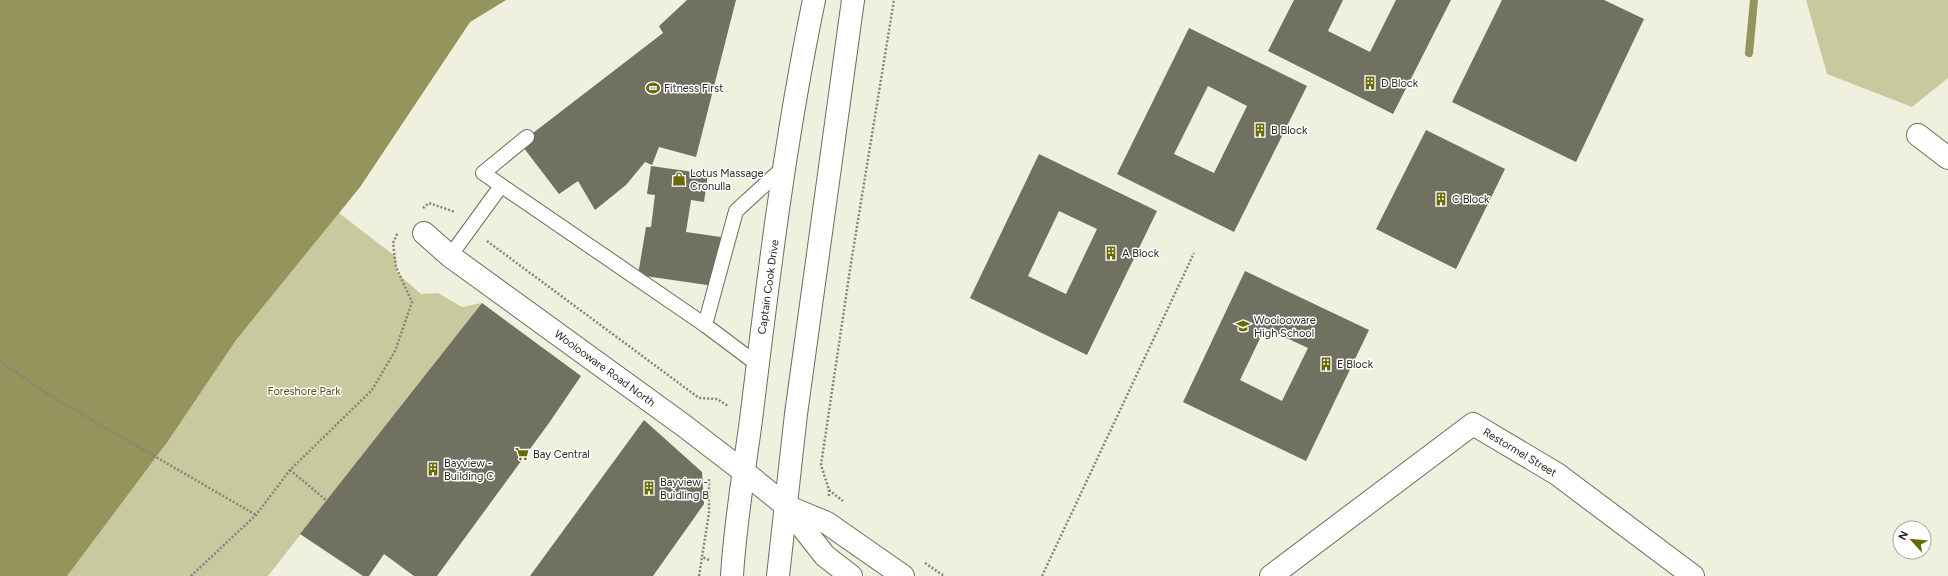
<svg xmlns="http://www.w3.org/2000/svg" width="1948" height="576" font-family="Figtree,sans-serif">
	<style>
		.green { fill: #c8c99f }
		.water { fill: #94945c }
		.lines { fill: none; stroke-linecap: round; stroke-linejoin: round }
		.stream { stroke: #94945c; stroke-width: 8 }
		.building { fill: #717162; fill-rule: evenodd }
		.service-casing { stroke: #6d6d5d; stroke-width: 16 }
		.minor-casing { stroke: #6d6d5d; stroke-width: 24 }
		.tertiary-casing { stroke: #6d6d5d; stroke-width: 24 }
		.secondary-casing { stroke: #6d6d5d; stroke-width: 24 }
		.path { stroke: #848579; stroke-width: 2.5; stroke-dasharray: 2 2; stroke-linecap: butt }
		.service { stroke: #fff; stroke-width: 14 }
		.minor { stroke: #fff; stroke-width: 22 }
		.tertiary { stroke: #fff; stroke-width: 22 }
		.secondary { stroke: #fff; stroke-width: 22 }
		.labels { text-anchor: middle; stroke-width: 3; stroke-linejoin: round; paint-order: stroke }
		.poi-label { font-size: 11px; fill: #272821; stroke: #fff; text-anchor: start }
		.street-label { font-size: 11px; fill: #272821; stroke: #fff }
		.park-label { font-size: 11px; fill: #53520f; stroke: #fff }
	</style>
	<rect width="100%" height="100%" fill="#eff0de"/>
	<!-- green -->
	<g class="green">
		<path d="M0,0H506L470,22L360,187L339,213L395,256L397,273L421,294L438,293L462,307L482,303L268,576H0Z"/>
		<path d="M1806,0H1948V78L1912,107L1827,74Z"/>
	</g>
	<!-- water -->
	<path class="water" d="M0,0H506L470,22L360,187L236,340L168,441L67,576H0Z"/>
	<g class="lines">
		<!-- stream -->
		<path class="stream" d="M1749,53L1754,0"/>
	</g>
	<!-- building -->
	<g class="building">
		<path d="M687,0H736L696,157L659,147L652,165L645,162L626,185L595,210L578,181L559,194L520,143L663,33L659,26Z"/>
		<path d="M1294,0H1343L1328,31L1370,52L1396,0H1451L1393,114L1268,51Z"/>
		<path d="M1502,0H1604L1644,19L1576,162L1452,102Z"/>
		<path d="M1189,28L1307,86L1234,232L1117,174ZM1208,86L1247,106L1214,173L1174,154Z"/>
		<path d="M1426,130L1505,169L1456,269L1376,229Z"/>
		<path d="M1039,154L1157,211L1087,355L970,298ZM1059,211L1097,229L1066,294L1028,276Z"/>
		<path d="M651,166L708,174L704,202L691,200L686,232L721,237L714,286L638,275L646,227H651L655,195L647,194Z"/>
		<path d="M1245,271L1369,330L1306,461L1183,402ZM1265,328L1308,348L1282,401L1240,380Z"/>
		<path d="M482,303L581,376L549,423L437,576H414L384,554L369,576H363L300,534Z"/>
		<path d="M644,420L702,472L704,504L653,576H530Z"/>
	</g>
	<g class="lines">
		<!-- service casing -->
		<g class="service-casing">
			<g id="service">
				<path d="M527,137L483,173L705,325L757,364"/>
				<path d="M450,256L501,186"/>
				<path d="M705,325L736,211L783,168"/>
			</g>
		</g>
		<!-- minor casing -->
		<g class="minor-casing">
			<g id="minor">
				<path d="M1918,135L1948,158"/>
				<path d="M424,233L450,256L683,425L743,471"/>
				<path d="M1271,576L1473,424L1557,474L1693,576"/>
			</g>
		</g>
		<!-- tertiary casing -->
		<g class="tertiary-casing">
			<g id="tertiary">
				<path d="M743,471L785,505L825,556L851,576"/>
				<path d="M786,506L827,523L903,576"/>
			</g>
		</g>
		<!-- secondary casing -->
		<g class="secondary-casing">
			<g id="secondary">
				<path d="M732,576C735,524 744,472 751,420C768,280 785,139 814,0"/>
				<path d="M778,576L796,414L853,0"/>
			</g>
		</g>
		<!-- path -->
		<g class="path">
			<path d="M423,208L429,203L455,212"/>
			<path d="M487,241L699,398L717,399L728,406"/>
			<path d="M0,361L49,395L256,515"/>
			<path d="M290,470L326,500"/>
			<path d="M829,490L843,501"/>
			<path d="M829,496V490L821,465L851,263L894,0"/>
			<path d="M709,560L702,557L709,513V478"/>
			<path d="M925,563L944,576"/>
			<path d="M191,576L256,515L290,470L372,390L395,351L412,302L396,267L393,243L398,232"/>
			<path d="M699,576L702,557"/>
			<path d="M1042,576L1194,253"/>
		</g>
		<!-- service -->
		<use href="#service" class="service"/>
		<!-- minor -->
		<use href="#minor" class="minor"/>
		<!-- tertiary -->
		<use href="#tertiary" class="tertiary"/>
		<!-- secondary -->
		<use href="#secondary" class="secondary"/>
	</g>
	<!-- icons -->
	<defs>
		<g id="building-bare" transform="scale(1.08)"><path d="M-4-6H4V6H1V3H-1V6H-4ZM-2.5-4.3h1.7v1.8h-1.7ZM.8-4.3h1.7v1.8H.8ZM-2.5-1h1.7V.8h-1.7ZM.8-1h1.7V.8H.8Z" fill="#6b6904" stroke="#fff" stroke-width="2.5" paint-order="stroke"/></g>
		<g id="stadium-bare" transform="scale(1.08)"><path d="M0-5a6.5 5 0 1 0 0 10a6.5 5 0 1 0 0-10ZM-3.5-1.8h7v3.6h-7Z" fill="#6b6904" stroke="#fff" stroke-width="2.5" paint-order="stroke"/></g>
		<g id="shop-bare" transform="scale(1.08)"><path d="M-5-2.5h2.3a2.7 3.5 0 0 1 5.4 0H5L5.5 6h-11ZM-1.5-2.5h3a1.5 2.3 0 0 0-3 0Z" fill="#6b6904" stroke="#fff" stroke-width="2.5" paint-order="stroke"/></g>
		<g id="school-bare" transform="scale(1.08)"><path d="M0-5L7-2L0 1L-7-2ZM-4 1L0 2.5L4 1V4Q0 6-4 4Z" fill="#6b6904" stroke="#fff" stroke-width="2.5" paint-order="stroke"/></g>
		<g id="supermarket-bare" transform="scale(1.08)"><path d="M-6-5.5h2.5l.6 2H6L4.5 2H-2.5L-4.4-4H-6ZM-1.5 3.2a1.3 1.3 0 1 0 .1 0ZM3 3.2a1.3 1.3 0 1 0 .1 0Z" fill="#6b6904" stroke="#fff" stroke-width="2.5" paint-order="stroke"/></g>
	</defs>
	<g fill-rule="evenodd">
		<use href="#building-bare" x="1370" y="83"/>
		<use href="#stadium-bare" x="653" y="88"/>
		<use href="#building-bare" x="1260" y="130"/>
		<use href="#shop-bare" x="679" y="179"/>
		<use href="#building-bare" x="1441" y="199"/>
		<use href="#building-bare" x="1111" y="253"/>
		<use href="#school-bare" x="1243" y="326"/>
		<use href="#building-bare" x="1326" y="364"/>
		<use href="#supermarket-bare" x="522" y="454"/>
		<use href="#building-bare" x="433" y="469"/>
		<use href="#building-bare" x="649" y="488"/>
	</g>
	<g class="labels">
		<!-- poi labels -->
		<g class="poi-label">
			<text x="1381" y="87">D Block</text>
			<text x="664" y="92">Fitness First</text>
			<text x="1271" y="134">B Block</text>
			<text x="690" y="177">Lotus Massage<tspan x="690" dy="13">Cronulla</tspan></text>
			<text x="1452" y="203">C Block</text>
			<text x="1122" y="257">A Block</text>
			<text x="1254" y="324">Woolooware<tspan x="1254" dy="13">High School</tspan></text>
			<text x="1337" y="368">E Block</text>
			<text x="533" y="458">Bay Central</text>
			<text x="444" y="467">Bayview -<tspan x="444" dy="13">Building C</tspan></text>
			<text x="660" y="486">Bayview -<tspan x="660" dy="13">Buidling B</tspan></text>
		</g>
		<!-- street labels -->
		<g class="street-label">
			<text transform="translate(768 287) rotate(-82)" y="4">Captain Cook Drive</text>
			<text transform="translate(605 368) rotate(36)" y="4">Woolooware Road North</text>
			<text transform="translate(1520 452) rotate(31)" y="4">Restormel Street</text>
		</g>
		<!-- park labels -->
		<g class="park-label">
			<text x="304" y="395">Foreshore Park</text>
		</g>
	</g>
	<!-- north arrow -->
	<g transform="translate(1912 540) rotate(297)"><circle r="19" fill="#ffffff" stroke="#a9a9a6"/>
	<path d="M0-3L7 15L0 10L-7 15Z" fill="#6b6904"/>
	<text y="-6" font-size="11" font-weight="bold" text-anchor="middle" fill="#272821">N</text>
	</g>
</svg>
